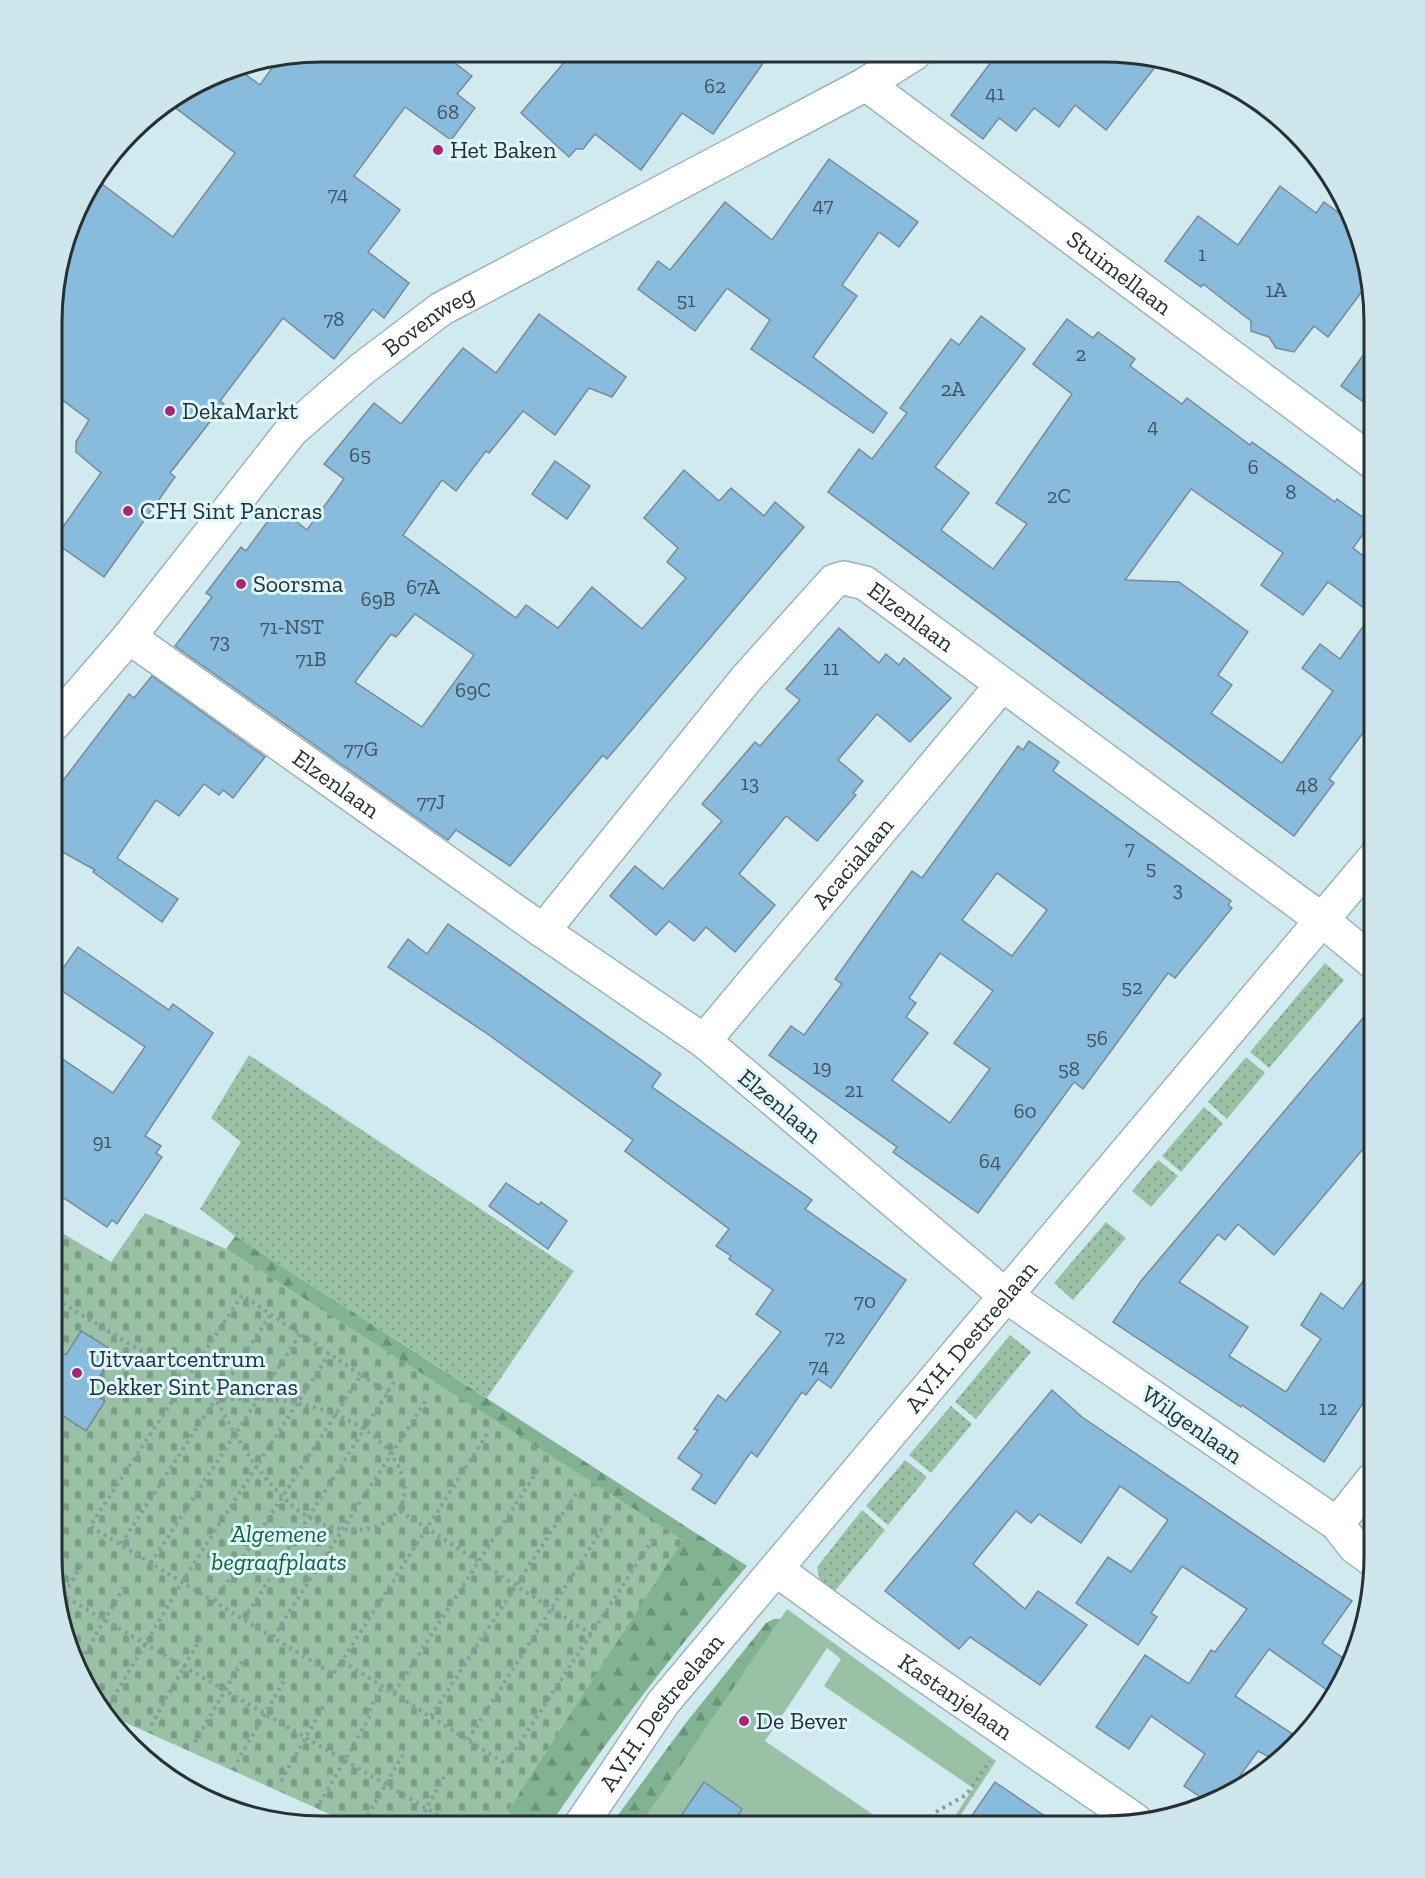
<svg xmlns="http://www.w3.org/2000/svg" width="1425" height="1878" font-family="'Zilla Slab',serif">
	<style>
		.grass { fill: url(#grass-dots) }
		.forest { fill: url(#forest-firs) }
		.cemetery { fill: url(#cemetery-stones) }
		.garden { fill: #99c1a6 }
		.building { fill: #89bbdd; stroke: #798a97; stroke-width: 1.5; fill-rule: evenodd }
		.lines { fill: none; stroke-linecap: round; stroke-linejoin: round }
		.minor-casing { stroke: #9cb4b9; stroke-width: 36 }
		.path { stroke: #899c9f; stroke-width: 4; stroke-dasharray: 3 4.5; stroke-linecap: butt }
		.minor { stroke: #fff; stroke-width: 33 }
		.poi-dot { fill: #a82774; stroke: #def7fc; stroke-width: 2 }
		.labels { text-anchor: middle; stroke-width: 6; stroke-linejoin: round; paint-order: stroke }
		.number-label { font-size: 21px; fill: #40545e }
		.poi-label { font-size: 24px; fill: #273133; stroke: #def7fc; text-anchor: start }
		.street-label { font-size: 24px; fill: #273133; stroke: #def7fc }
		.park-label { font-size: 24px; font-style: italic; fill: #12643b; stroke: #def7fc }
		.rim { fill: none; stroke: #273133; stroke-width: 3 }
	</style>
	<defs>
		<pattern id="grass-dots" width="8" height="8" patternUnits="userSpaceOnUse" patternTransform="scale(1.5)"><rect width="8" height="8" fill="#99c1a6"/><path d="M2 2h.1M6 6h.1" fill="none" stroke="#7d9d88" stroke-width="1.8" stroke-linecap="round"/></pattern>
		<pattern id="forest-firs" width="22" height="20" patternUnits="userSpaceOnUse" patternTransform="scale(1.5)"><rect width="22" height="20" fill="#81b393"/><path d="M5 1l3.5 6h-7zM16 11l3.5 6h-7z" fill="#6a9279"/></pattern>
		<pattern id="cemetery-stones" width="16" height="16" patternUnits="userSpaceOnUse" patternTransform="scale(1.5)"><rect width="16" height="16" fill="#99c1a6"/><path d="M2 7V4a2 2 0 0 1 4 0v3zM10 15v-3a2 2 0 0 1 4 0v3z" fill="#7d9d88"/></pattern>
	</defs>
	<rect width="100%" height="100%" fill="#d1eaef"/>
	<!-- grass -->
	<g class="grass">
		<path d="M1325,963L1344,980L1269,1068L1250,1052Z"/>
		<path d="M249,1055L574,1271L487,1398L235,1236L200,1209L241,1142L211,1118Z"/>
		<path d="M1246,1057L1265,1073L1227,1119L1208,1102Z"/>
		<path d="M1204,1107L1223,1123L1181,1172L1162,1156Z"/>
		<path d="M1158,1160L1178,1176L1151,1207L1132,1191Z"/>
		<path d="M1106,1222L1126,1238L1073,1300L1054,1283Z"/>
		<path d="M1010,1335L1031,1352L976,1419L955,1402Z"/>
		<path d="M951,1406L972,1424L931,1473L909,1455Z"/>
		<path d="M905,1460L927,1477L888,1525L866,1506Z"/>
		<path d="M862,1510L885,1530L835,1591L820,1581L817,1567Z"/>
	</g>
	<!-- forest -->
	<g class="forest">
		<path d="M235,1236L747,1566C677,1648 610,1735 550,1825H518L521,1820L507,1812L682,1540L226,1249Z"/>
		<path d="M774,1619H781L655,1826H610L685,1724L766,1623Z"/>
	</g>
	<!-- cemetery -->
	<path class="cemetery" d="M145,1213L226,1249L683,1540L507,1812L521,1820L518,1825H354L104,1713L79,1676L51,1556L52,1227L111,1262Z"/>
	<!-- garden -->
	<path class="garden" d="M787,1609L996,1761L953,1827H948L973,1788L824,1686L841,1659L827,1648L765,1741L890,1826H639Z"/>
	<!-- building -->
	<g class="building">
		<path d="M322,51H439L472,76L457,94L475,108L451,140L405,107L354,176L400,210L368,252L409,283L384,318L373,309L334,359L283,318L220,401L224,404L170,473L175,477L104,577L53,541L101,473L76,452V442L89,420L53,393V286L87,187L94,178L173,237L235,153L169,103L234,66L260,85L279,58Z"/>
		<path d="M573,52H771L713,134L682,113L641,170L595,134L583,149H576L569,157L521,113Z"/>
		<path d="M998,53H1138L1155,67L1106,130L1075,105L1059,127L1034,108L1016,131L999,118L983,139L951,115Z"/>
		<path d="M829,159L918,222L899,247L879,232L842,285L857,296L813,357L887,413L873,433L751,349L770,320L727,288L695,331L638,289L658,261L670,270L725,202L772,240Z"/>
		<path d="M1280,186L1316,213L1324,202L1350,221L1366,286L1328,337L1314,326L1294,352L1276,348L1269,337L1251,331V321L1203,284L1201,287L1165,261L1198,216L1238,245Z"/>
		<path d="M539,314L626,377L612,397L589,388L555,435L523,411L489,453L486,451L456,491L442,480L403,535L516,618L526,605L558,628L592,587L642,629L686,578L667,562L678,548L644,518L684,470L719,501L731,488L764,516L775,502L804,527L607,759L603,755L510,866L456,830L448,840L175,646L212,597L206,593L241,547L246,551L278,507L307,530L344,479L324,464L374,403L401,424L463,348L496,373ZM415,614L474,655L422,727L355,682L391,634L396,637Z"/>
		<path d="M981,316L1025,349L935,467L969,493L941,530L993,569L1027,524L996,503L1072,394L1033,364L1067,319L1093,338L1098,332L1135,359L1130,366L1182,404L1187,398L1250,445L1252,442L1335,502L1337,499L1371,523L1353,548L1374,564V718L1329,779L1334,783L1294,836L828,492L859,449L872,459L907,413L900,408L951,339L959,345ZM1191,489L1283,553L1261,585L1303,615L1328,582L1372,614L1340,659L1320,644L1302,668L1333,691L1282,763L1211,713L1232,685L1218,675L1248,632L1179,582L1125,580Z"/>
		<path d="M1374,340V409L1341,386Z"/>
		<path d="M555,461L590,486L567,519L532,494Z"/>
		<path d="M839,628L879,663L886,654L899,665L904,658L951,698L910,742L877,714L838,760L863,781L853,793L856,795L817,841L786,816L739,874L775,905L735,952L706,927L694,941L669,921L656,935L610,896L635,866L663,889L722,821L702,804L755,742L760,746L800,700L786,689Z"/>
		<path d="M152,676L265,757L233,798L223,790L219,795L204,784L179,816L156,800L117,858L178,899L162,922L93,872L95,870L52,846V795L129,694L134,698Z"/>
		<path d="M1029,741L1059,762L1053,771L1231,901L1228,905L1232,908L1175,978L1168,973L1083,1089L1074,1082L978,1213L893,1152L897,1147L769,1055L791,1026L804,1035L842,984L835,979L912,871L922,878L1018,746L1023,750ZM997,873L1047,910L1012,956L962,920ZM940,953L993,991L954,1043L990,1069L950,1123L892,1080L928,1033L906,1017L916,1003L909,998Z"/>
		<path d="M448,924L661,1074L652,1087L812,1200L805,1209L906,1280L831,1388L818,1379L806,1395L802,1392L757,1457L751,1452L715,1504L692,1489L702,1475L678,1458L698,1430L694,1429L718,1395L726,1401L781,1332L756,1314L773,1290L729,1259L731,1256L716,1246L729,1229L625,1151L633,1140L489,1035L388,967L408,939L427,954Z"/>
		<path d="M78,947L169,1010L173,1004L213,1033L145,1136L161,1146L156,1153L162,1157L117,1224L112,1220L107,1227L52,1190V1052L113,1093L145,1047L52,984Z"/>
		<path d="M1374,1005V1136L1274,1255L1238,1224L1225,1240L1218,1234L1179,1282L1248,1327L1229,1356L1286,1392L1321,1339L1301,1325L1321,1293L1343,1309L1374,1266L1373,1388L1324,1462L1242,1405L1241,1407L1113,1322L1141,1281Z"/>
		<path d="M506,1183L539,1205L541,1202L567,1221L548,1249L489,1206Z"/>
		<path d="M81,1331L115,1352L90,1392L105,1401L86,1431L51,1408V1345L66,1355Z"/>
		<path d="M1052,1390L1082,1417L1352,1601L1322,1643L1350,1663L1334,1695L1269,1649L1235,1696L1300,1739L1279,1762L1258,1751L1223,1799L1208,1802L1184,1786L1205,1754L1151,1716L1129,1749L1096,1727L1145,1655L1189,1684L1211,1650L1215,1652L1247,1609L1182,1566L1151,1613L1157,1617L1138,1645L1076,1603L1108,1557L1131,1572L1168,1520L1120,1486L1081,1543L1039,1514L1031,1523L1016,1511L973,1564L1025,1609L1038,1591L1087,1625L1040,1685L970,1637L959,1649L885,1591Z"/>
		<path d="M704,1782L742,1809L731,1826H674Z"/>
		<path d="M995,1782L1061,1827H964Z"/>
	</g>
	<g class="lines">
		<!-- minor casing -->
		<g class="minor-casing">
			<g id="minor">
				<path id="s1" d="M866,84L1374,463"/>
				<path id="s2" d="M129,637L543,931"/>
				<path id="s3" d="M53,725L129,637L291,431L362,369L441,309L866,84L915,53"/>
				<path id="s4" d="M704,1041L1002,685"/>
				<path d="M1337,1524L1373,1479"/>
				<path id="s5" d="M1373,1560L1355,1547L1337,1524L1006,1296L704,1041L543,931L746,679L834,581L844,578L865,583L1322,920L1374,963"/>
				<path id="s6" d="M777,1570L869,1637L1135,1820"/>
				<path id="s7" d="M580,1826L663,1703L1374,858"/>
			</g>
		</g>
		<!-- path -->
		<g class="path">
			<path d="M51,1324L64,1304C98,1325 133,1346 168,1367C183,1376 198,1390 214,1396C230,1402 252,1397 268,1399C309,1403 360,1417 387,1449C439,1513 365,1552 308,1517C267,1491 237,1440 215,1397"/>
			<path d="M361,1375L388,1393"/>
			<path d="M487,1434L342,1661L506,1764L591,1634"/>
			<path d="M51,1474L57,1463"/>
			<path d="M400,1511L591,1634L653,1539"/>
			<path d="M121,1544L271,1314"/>
			<path d="M151,1563L301,1333"/>
			<path d="M60,1594L455,1825"/>
			<path d="M61,1600L83,1562"/>
			<path d="M215,1601L361,1375L242,1295L90,1526L333,1674L342,1661"/>
			<path d="M244,1619L396,1379"/>
			<path d="M273,1637L427,1399"/>
			<path d="M77,1667L124,1587"/>
			<path d="M394,1693L539,1468"/>
			<path d="M109,1705L182,1582L329,1354"/>
			<path d="M431,1716L577,1492"/>
			<path d="M151,1725L203,1634"/>
			<path d="M468,1740L612,1513"/>
			<path d="M195,1742L244,1658"/>
			<path d="M237,1762L285,1679"/>
			<path d="M281,1781L324,1705"/>
			<path d="M202,1793L203,1791L246,1809"/>
			<path d="M320,1803L369,1718L370,1708L383,1686"/>
			<path d="M936,1812L966,1795L990,1761"/>
			<path d="M364,1822L404,1753"/>
			<path d="M417,1825L444,1777"/>
		</g>
		<!-- minor -->
		<use href="#minor" class="minor"/>
	</g>
	<!-- markers -->
	<g class="poi-dot">
		<circle cx="438" cy="150" r="6"/>
		<circle cx="170" cy="411" r="6"/>
		<circle cx="128" cy="511" r="6"/>
		<circle cx="241" cy="584" r="6"/>
		<circle cx="77" cy="1373" r="6"/>
		<circle cx="744" cy="1721" r="6"/>
	</g>
	<g class="labels">
		<!-- number labels -->
		<g class="number-label">
			<text x="715" y="93">62</text>
			<text x="995" y="100">41</text>
			<text x="448" y="119">68</text>
			<text x="338" y="201">74</text>
			<text x="823" y="212">47</text>
			<text x="1202" y="261">1</text>
			<text x="1276" y="297">1A</text>
			<text x="686" y="307">51</text>
			<text x="334" y="326">78</text>
			<text x="1081" y="361">2</text>
			<text x="953" y="396">2A</text>
			<text x="1153" y="433">4</text>
			<text x="360" y="462">65</text>
			<text x="1253" y="474">6</text>
			<text x="1291" y="499">8</text>
			<text x="1059" y="503">2C</text>
			<text x="423" y="594">67A</text>
			<text x="378" y="606">69B</text>
			<text x="292" y="634">71-NST</text>
			<text x="220" y="648">73</text>
			<text x="311" y="666">71B</text>
			<text x="831" y="675">11</text>
			<text x="473" y="697">69C</text>
			<text x="361" y="756">77G</text>
			<text x="750" y="790">13</text>
			<text x="1307" y="792">48</text>
			<text x="431" y="809">77J</text>
			<text x="1130" y="855">7</text>
			<text x="1151" y="875">5</text>
			<text x="1178" y="896">3</text>
			<text x="1132" y="994">52</text>
			<text x="1097" y="1045">56</text>
			<text x="822" y="1074">19</text>
			<text x="1069" y="1076">58</text>
			<text x="854" y="1097">21</text>
			<text x="1025" y="1118">60</text>
			<text x="102" y="1148">91</text>
			<text x="990" y="1168">64</text>
			<text x="865" y="1308">70</text>
			<text x="835" y="1344">72</text>
			<text x="819" y="1373">74</text>
			<text x="1328" y="1415">12</text>
		</g>
		<!-- poi labels -->
		<g class="poi-label">
			<text x="450" y="158">Het Baken</text>
			<text x="182" y="419">DekaMarkt</text>
			<text x="140" y="519">CFH Sint Pancras</text>
			<text x="253" y="592">Soorsma</text>
			<text x="89" y="1367">Uitvaartcentrum<tspan x="89" dy="28">Dekker Sint Pancras</tspan></text>
			<text x="756" y="1729">De Bever</text>
		</g>
		<!-- street labels -->
		<g class="street-label">
			<text dy="8" stroke="none"><textPath href="#s1" startOffset="316">Stuimellaan</textPath></text>
			<text dy="8" stroke="none"><textPath href="#s3" startOffset="555">Bovenweg</textPath></text>
			<text dy="8" stroke="none"><textPath href="#s5" startOffset="1588">Elzenlaan</textPath></text>
			<text dy="8" stroke="none"><textPath href="#s2" startOffset="254">Elzenlaan</textPath></text>
			<text dy="8" stroke="none"><textPath href="#s4" startOffset="232">Acacialaan</textPath></text>
			<text transform="translate(780 1106) rotate(40)" y="8">Elzenlaan</text>
			<text dy="8" stroke="none"><textPath href="#s7" startOffset="627">A.V.H. Destreelaan</textPath></text>
			<text transform="translate(1192 1425) rotate(35)" y="8">Wilgenlaan</text>
			<text dy="8" stroke="none"><textPath href="#s6" startOffset="219">Kastanjelaan</textPath></text>
			<text dy="8" stroke="none"><textPath href="#s7" startOffset="140">A.V.H. Destreelaan</textPath></text>
		</g>
		<!-- park labels -->
		<g class="park-label">
			<text x="279" y="1542">Algemene<tspan x="279" dy="28">begraafplaats</tspan></text>
		</g>
	</g>
	<!-- crop -->
	<path d="M0 0H1425V1878H0ZM322 62H1104A260 260 0 0 1 1364 322V1556A260 260 0 0 1 1104 1816H322A260 260 0 0 1 62 1556V322A260 260 0 0 1 322 62Z" fill="#cfe7ec" fill-rule="evenodd"/>
	<path class="rim" d="M322 62H1104A260 260 0 0 1 1364 322V1556A260 260 0 0 1 1104 1816H322A260 260 0 0 1 62 1556V322A260 260 0 0 1 322 62Z"/>
</svg>
